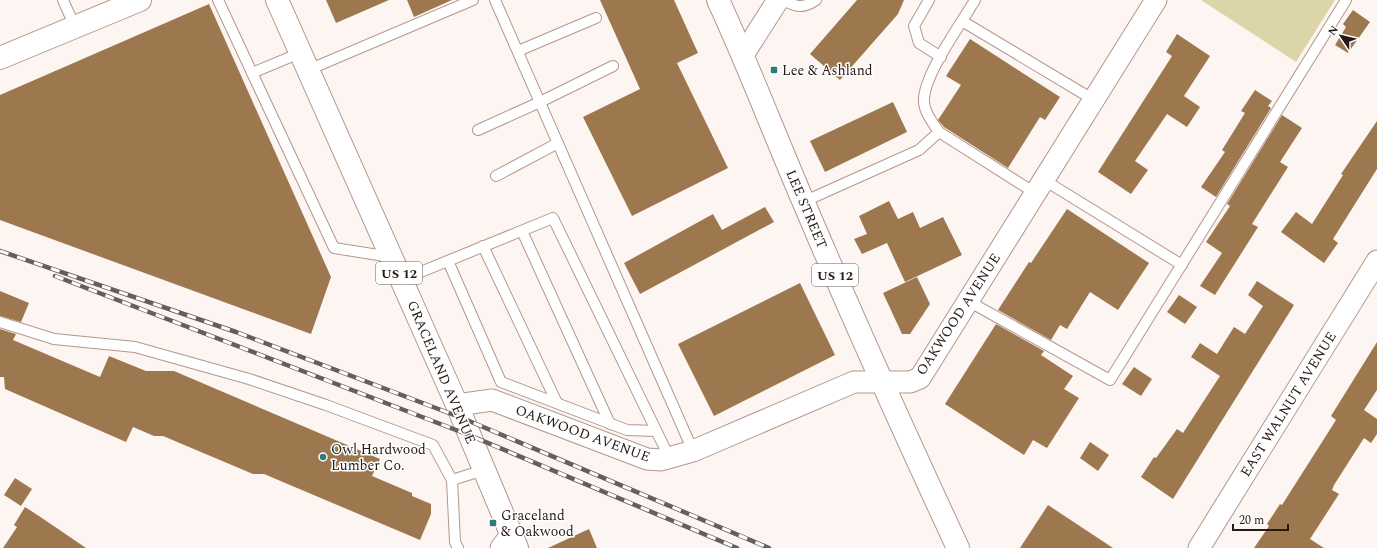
<svg xmlns="http://www.w3.org/2000/svg" width="1377" height="548" font-family="Spectral,serif">
	<style>
		.park { fill: #dcd5aa }
		.building { fill: #9d784e }
		.lines { fill: none; stroke-linecap: round; stroke-linejoin: round }
		.service-casing { stroke: #b6968c; stroke-width: 12 }
		.minor-casing { stroke: #b6968c; stroke-width: 23 }
		.tertiary-casing { stroke: #b6968c; stroke-width: 24 }
		.primary-casing { stroke: #b6968c; stroke-width: 24 }
		.service { stroke: #fff; stroke-width: 10 }
		.minor { stroke: #fff; stroke-width: 21 }
		.tertiary { stroke: #fff; stroke-width: 22 }
		.primary { stroke: #fff; stroke-width: 22 }
		.rail-casing { stroke: #675d59; stroke-width: 4.5 }
		.rail { stroke: #fff; stroke-width: 3; stroke-dasharray: 9; stroke-linecap: butt }
		.poi-dot { fill: #317a76; stroke: #fff; stroke-width: 1.5 }
		.labels { text-anchor: middle; stroke-width: 3; stroke-linejoin: round; paint-order: stroke }
		.shield { fill: #fff; stroke: #665e5b; stroke-width: 1 }
		.shield-label { font-size: 13px; font-weight: bold; fill: #251915 }
		.poi-label { font-size: 14px; fill: #251915; stroke: #fff; text-anchor: start }
		.street-label { font-size: 14px; fill: #251915; stroke: #fff }
	</style>
	<rect width="100%" height="100%" fill="#fcf5f2"/>
	<!-- park -->
	<path class="park" d="M1201,0H1335L1296,62Z"/>
	<!-- building -->
	<g class="building">
		<path d="M326,0H389L336,23Z"/>
		<path d="M407,0H452L414,17Z"/>
		<path d="M600,0H674L698,53L677,63L728,168L632,216L583,117L640,89Z"/>
		<path d="M857,0H904L898,14L840,80L810,54Z"/>
		<path d="M209,4L331,277L311,334L0,220V95Z"/>
		<path d="M1353,10L1370,22L1348,53L1335,45L1346,27L1343,24Z"/>
		<path d="M1177,34L1210,56L1184,96L1200,107L1187,127L1167,114L1135,161L1148,170L1131,194L1098,172L1172,56L1166,52Z"/>
		<path d="M970,39L1060,97L1045,120L1040,117L1008,168L944,127L938,120L961,85L946,76Z"/>
		<path d="M1255,90L1272,101L1268,106L1271,108L1216,197L1201,187L1225,152L1222,150L1245,113L1241,111Z"/>
		<path d="M893,102L907,132L825,172L810,141Z"/>
		<path d="M1282,115L1302,128L1280,162L1288,167L1252,224L1258,227L1215,295L1200,286L1222,253L1206,242L1230,206L1227,204Z"/>
		<path d="M1377,121V169L1333,239L1338,243L1324,263L1281,232L1296,212L1312,224L1343,175L1341,174Z"/>
		<path d="M889,201L898,219L913,212L920,228L943,217L962,255L905,282L887,243L862,254L854,239L867,234L859,216Z"/>
		<path d="M765,207L774,222L640,294L624,263L713,214L722,230Z"/>
		<path d="M1067,209L1149,263L1118,310L1090,292L1067,329L1060,325L1051,340L998,310L1029,262L1031,263Z"/>
		<path d="M917,277L930,304L910,334H902L883,293Z"/>
		<path d="M1257,281L1294,305L1173,499L1141,477L1154,457L1156,458L1177,429L1183,433L1220,376L1191,357L1200,343L1217,354L1234,327L1245,334L1263,306L1248,295Z"/>
		<path d="M800,283L835,355L714,416L678,344Z"/>
		<path d="M0,291L29,303L21,322L0,316Z"/>
		<path d="M1179,295L1197,307L1185,324L1167,312Z"/>
		<path d="M996,324L1044,351L1041,355L1073,376L1064,389L1079,398L1047,448L1033,440L1024,455L945,404Z"/>
		<path d="M0,329L16,334L13,340L100,377L109,356L146,371H174L380,459L372,476L412,493V496L431,504V514L420,540L264,474H253L163,436H154L133,427L126,442L5,389L4,377H0Z"/>
		<path d="M1377,342V390L1364,410L1377,419V434L1371,443L1364,438L1334,485L1332,490L1339,494L1310,539L1324,548H1254L1269,526L1267,524L1280,504L1282,505L1336,420L1331,416Z"/>
		<path d="M1134,367L1152,379L1141,396L1122,384Z"/>
		<path d="M1090,442L1109,455L1098,471L1080,458Z"/>
		<path d="M15,478L32,489L21,506L4,495Z"/>
		<path d="M1048,505L1113,548H1020Z"/>
		<path d="M25,507L39,516L86,548H3L17,527L14,525Z"/>
		<path d="M589,529L597,548H548Z"/>
	</g>
	<g class="lines">
		<!-- service casing -->
		<g class="service-casing">
			<g id="service">
				<path d="M63,0L75,27"/>
				<path d="M218,0L334,248L391,257"/>
				<path d="M495,0L693,451"/>
				<path d="M783,0C796,7 803,9 816,0"/>
				<path d="M929,0L914,26L919,43L941,57"/>
				<path d="M975,0C961,24 925,73 924,99C923,111 933,123 939,132L1035,193"/>
				<path d="M962,21L1094,100"/>
				<path d="M518,51L596,18"/>
				<path d="M308,70L473,0"/>
				<path d="M252,73L300,53"/>
				<path d="M478,130L540,102L613,66"/>
				<path d="M496,176L558,143"/>
				<path d="M1044,180L1182,265"/>
				<path d="M803,202L919,150L939,132"/>
				<path d="M522,231L610,424"/>
				<path d="M483,246L557,403"/>
				<path d="M448,261L501,382L627,430L656,431"/>
				<path d="M401,280L553,218L670,459"/>
				<path d="M968,301L1110,380L1346,0"/>
				<path d="M0,322L54,339L135,347L249,379L326,405L433,445L452,480L484,470"/>
				<path d="M452,480L455,542L458,548"/>
			</g>
		</g>
		<!-- minor casing -->
		<g class="minor-casing">
			<g id="minor">
				<path d="M743,55L778,0"/>
				<path d="M457,405L492,400L647,459L661,460L693,451L854,382H910L920,378L1156,0"/>
				<path d="M501,548L511,535"/>
				<path d="M1199,548L1377,261"/>
			</g>
		</g>
		<!-- tertiary casing -->
		<g class="tertiary-casing">
			<path id="tertiary" d="M0,58L140,0"/>
		</g>
		<!-- primary casing -->
		<g class="primary-casing">
			<g id="primary">
				<path d="M277,0L457,405L517,548"/>
				<path d="M718,0C749,67 775,136 804,203C853,319 905,434 958,548"/>
			</g>
		</g>
		<!-- service -->
		<use href="#service" class="service"/>
		<!-- minor -->
		<use href="#minor" class="minor"/>
		<!-- tertiary -->
		<use href="#tertiary" class="tertiary"/>
		<!-- primary -->
		<use href="#primary" class="primary"/>
		<!-- rail casing -->
		<g class="rail-casing">
			<g id="rail">
				<path d="M0,251L236,332L462,418L769,548"/>
				<path d="M55,276L469,435L737,548"/>
			</g>
		</g>
		<!-- rail -->
		<use href="#rail" class="rail"/>
	</g>
	<!-- markers -->
	<g class="poi-dot">
		<rect x="770" y="66" width="8" height="8" rx="2"/>
		<circle cx="323" cy="457" r="4"/>
		<rect x="489" y="519" width="8" height="8" rx="2"/>
	</g>
	<g class="labels">
		<!-- shield labels -->
		<g class="shield">
			<rect x="376" y="262" width="46" height="22" rx="3"/>
			<rect x="812" y="264" width="46" height="22" rx="3"/>
		</g>
		<g class="shield-label">
			<text x="399" y="278">US 12</text>
			<text x="835" y="280">US 12</text>
		</g>
		<!-- poi labels -->
		<g class="poi-label">
			<text x="782" y="75">Lee &amp; Ashland</text>
			<text x="331" y="454">Owl Hardwood<tspan x="331" dy="16">Lumber Co.</tspan></text>
			<text x="501" y="520">Graceland<tspan x="501" dy="16">&amp; Oakwood</tspan></text>
		</g>
		<!-- street labels -->
		<g class="street-label">
			<text transform="translate(807 209) rotate(67)" y="5">LEE STREET</text>
			<text transform="translate(958 314) rotate(-57)" y="5">OAKWOOD AVENUE</text>
			<text transform="translate(442 372) rotate(67)" y="5">GRACELAND AVENUE</text>
			<text transform="translate(1288 404) rotate(-58)" y="5">EAST WALNUT AVENUE</text>
			<text transform="translate(583 433) rotate(20)" y="5">OAKWOOD AVENUE</text>
		</g>
	</g>
	<!-- north arrow -->
	<g transform="translate(1341 36) rotate(305)" stroke="#ffffff" stroke-width="3" paint-order="stroke">
	<path d="M0-3L7 15L0 10L-7 15Z" fill="#251915"/>
	<text y="-6" font-size="11" font-weight="bold" text-anchor="middle" fill="#251915">N</text>
	</g>
	<!-- scale -->
	<path d="M1233 524v6h55v-6" fill="none" stroke="#251915" stroke-width="2"/>
	<text x="1239" y="524" font-size="12" fill="#251915" stroke="#ffffff" stroke-width="3" paint-order="stroke">20 m</text>
</svg>
